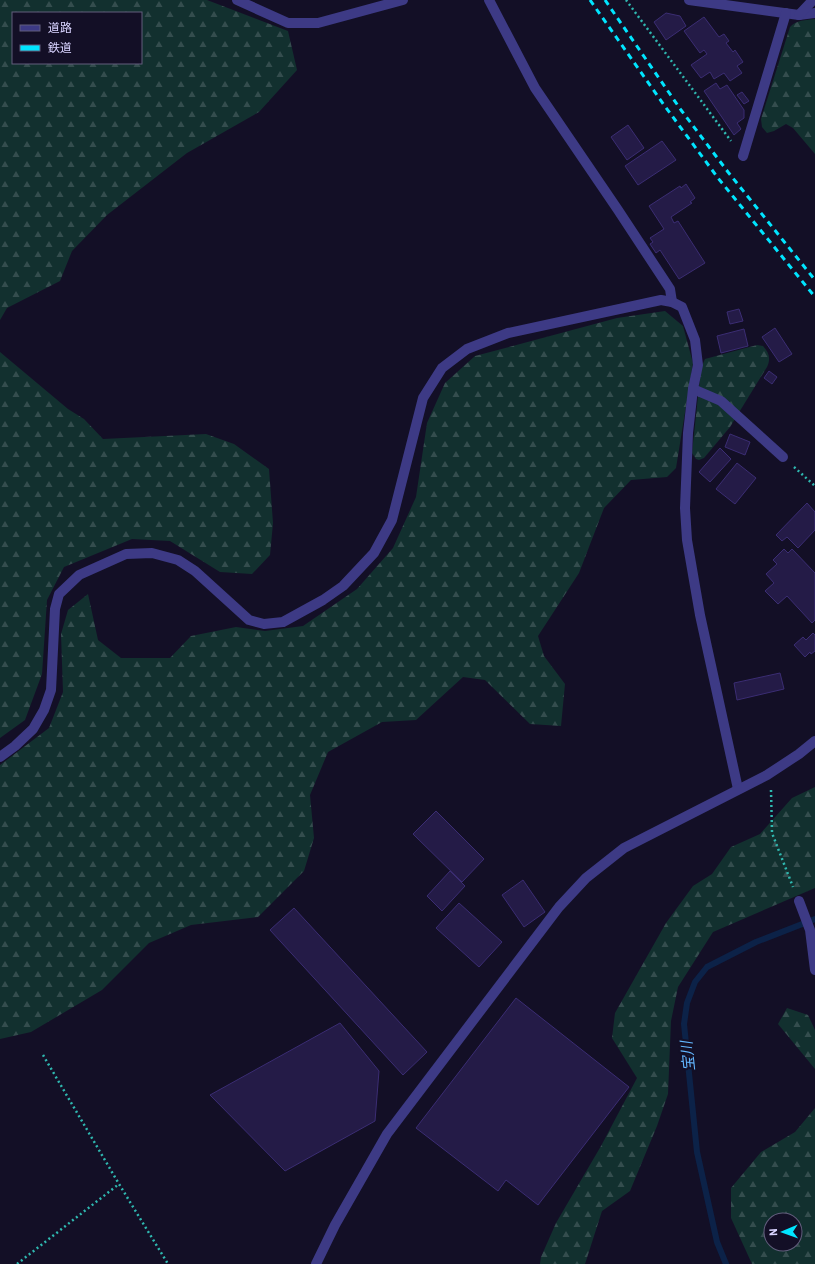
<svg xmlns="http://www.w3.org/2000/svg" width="815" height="1264" font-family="Barlow,'Noto Sans JP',sans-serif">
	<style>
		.forest { fill: url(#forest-firs); fill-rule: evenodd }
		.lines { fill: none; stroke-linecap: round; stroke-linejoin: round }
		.stream { stroke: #0c2248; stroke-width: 6 }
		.building { fill: #241b47; stroke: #3b2d73 }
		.path { stroke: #2fb8b0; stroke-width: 2.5; stroke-dasharray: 2 3; stroke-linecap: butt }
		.minor { stroke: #3d3a85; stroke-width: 10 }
		.rail { stroke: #00e5ff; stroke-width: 3; stroke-dasharray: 6 5; stroke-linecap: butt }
		.labels { text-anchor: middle; stroke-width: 4; stroke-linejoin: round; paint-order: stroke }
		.water-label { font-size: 15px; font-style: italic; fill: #62b6ff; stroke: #130f26 }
	</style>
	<defs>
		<pattern id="forest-firs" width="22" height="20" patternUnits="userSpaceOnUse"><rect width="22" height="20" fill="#12302f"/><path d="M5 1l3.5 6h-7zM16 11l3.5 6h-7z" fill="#344d4e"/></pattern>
	</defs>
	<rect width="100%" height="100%" fill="#130f26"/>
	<!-- forest -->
	<g class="forest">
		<path d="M0,0H207L288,31L297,70L259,112L187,153L107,215L72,251L60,281L7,308L0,320ZM13,13H141V63H13Z"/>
		<path d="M815,19V154L793,128L786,124L774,131L767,133L762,127L761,119L790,27C796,20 806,20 815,19Z"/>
		<path d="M665,311L683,326L693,363L676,468L667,477L631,480L604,508L579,573L538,636L544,656L565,684L561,726L530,724L485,680L463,677L416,720L382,722L328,752L310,795L314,838L304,871L258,917L191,925L149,943L102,990L31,1032L0,1039V765L49,728L63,692L61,634L68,610L88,594L98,640L121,658H170L191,636L236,627L265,631L303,626L357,589L393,548L416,497L427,423L445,383L475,356L617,318Z"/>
		<path d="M757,345L763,346C769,353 771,358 767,367L730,427L704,458L699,460L696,459L692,453L701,368L705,359Z"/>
		<path d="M0,352L68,409L84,419L103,439L206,434L234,444L269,469L273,523L270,555L252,574L220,572L170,541L132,539L64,567L47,600L42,674L25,720L0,738Z"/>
		<path d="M815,787V888L713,932L678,987L671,1021L668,1094L657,1126L630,1191L602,1211L585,1264H540L541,1257L556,1223L601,1146L637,1078L612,1038L615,1013L666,923L693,886L712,874L731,847L760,834L792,798Z"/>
		<path d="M787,1008L808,1015L815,1030V1069L778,1024Z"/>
		<path d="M815,1108V1264H752L731,1218V1188L761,1152L795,1132ZM771,1220H795V1244H771Z"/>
	</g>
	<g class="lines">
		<!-- stream -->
		<path class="stream" d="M726,1264L717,1242L697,1152L684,1024L687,1003L695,982L707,967L756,942L815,919"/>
	</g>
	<!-- building -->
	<g class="building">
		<path d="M666,13L680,16L686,26L666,40L654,22Z"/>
		<path d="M704,17L719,37L724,34L729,41L726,43L733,52L735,50L743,62L737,66L742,73L730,81L724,73L714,79L710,72L701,78L691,65L707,54L704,50L700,53L684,31Z"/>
		<path d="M716,83L720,89L727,85L744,110V118L737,123L741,129L734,135L704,91Z"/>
		<path d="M742,92L749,101L744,104L737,95Z"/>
		<path d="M628,125L644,148L627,160L611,137Z"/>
		<path d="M662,141L676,160L638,185L625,166Z"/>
		<path d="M686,184L695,198L690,202L692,203L671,217L674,223L678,221L705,263L679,279L660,250L656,253L650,244L653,242L650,238L664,229L649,206L680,186L681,188Z"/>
		<path d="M739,309L743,321L730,324L727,312Z"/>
		<path d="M775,328L792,354L779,362L762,337Z"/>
		<path d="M744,329L748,346L721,353L717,336Z"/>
		<path d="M769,371L777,377L772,384L764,378Z"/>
		<path d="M730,434L750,442L745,455L725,447Z"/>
		<path d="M720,448L731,459L710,482L699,472Z"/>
		<path d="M737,463L756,478L735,504L716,489Z"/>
		<path d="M807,503L815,512V530L798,548L787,537L782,541L776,535Z"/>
		<path d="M784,549L788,553L792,549L815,573V620L812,623L787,596L778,604L765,591L774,583L766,574L777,564L773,560Z"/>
		<path d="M813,633L815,635V651L811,654L810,652L805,657L794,645L803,637L806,640Z"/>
		<path d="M780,673L784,689L737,700L734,683Z"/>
		<path d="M436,811L484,859L462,882L413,834Z"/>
		<path d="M450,871L465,886L442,911L427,896Z"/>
		<path d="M523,880L545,912L524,927L502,895Z"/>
		<path d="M459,903L502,942L479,967L436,928Z"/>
		<path d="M294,908L427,1052L403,1075L270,930Z"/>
		<path d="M516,998L629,1087L538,1205L506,1180L498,1191L416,1128Z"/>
		<path d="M340,1023L379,1071L375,1121L285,1171L210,1095Z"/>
	</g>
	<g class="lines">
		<!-- path -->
		<g class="path">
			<path d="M626,0L731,141"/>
			<path d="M794,467L815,486"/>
			<path d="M771,790L772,833L793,887"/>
			<path d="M43,1055L119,1184L168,1264"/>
			<path d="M17,1264L119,1184"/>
		</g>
		<!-- minor -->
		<g class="minor">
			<path d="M237,0L288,23H318L403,0"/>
			<path d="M489,0L535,88L618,210L670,289L672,302"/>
			<path d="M689,0L799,15L815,13"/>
			<path d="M799,15L813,0"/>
			<path d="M743,156L786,13"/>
			<path d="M693,389L721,401L783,457"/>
			<path d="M0,757L15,746L33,729L44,710L51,690L55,609L59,594L79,575L126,554L152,553L178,560L195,571L249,620L264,624L283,622L323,600L343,586L374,553L392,520L423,398L442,368L467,349L508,333L661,300L672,302L682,307L695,340L698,365L693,389L688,433L685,508L687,540L700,615L738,789"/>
			<path d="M799,901L810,930L815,970"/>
			<path d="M316,1264L335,1225L387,1134L559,907L586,878L624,848L767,775L799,754L815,741"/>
		</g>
		<!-- rail -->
		<g class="rail">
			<path d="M590,0L664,105L718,178L815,297"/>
			<path d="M605,0L681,110L728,172L815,280"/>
		</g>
	</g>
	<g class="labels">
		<!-- water labels -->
		<g class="water-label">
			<text transform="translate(688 1056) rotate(-96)" y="5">宝川</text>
		</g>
	</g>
	<!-- legend -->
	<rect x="12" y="12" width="130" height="52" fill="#130f26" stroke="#625e7d"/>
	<rect x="20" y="25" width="20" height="6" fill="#3d3a85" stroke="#625e7d"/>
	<text x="48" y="32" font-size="12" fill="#d9d4ff">道路</text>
	<rect x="20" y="45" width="20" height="6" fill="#00e5ff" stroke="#625e7d"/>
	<text x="48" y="52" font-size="12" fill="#d9d4ff">鉄道</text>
	<!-- north arrow -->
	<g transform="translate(783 1232) rotate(268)"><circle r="19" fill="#130f26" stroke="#625e7d"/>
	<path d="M0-3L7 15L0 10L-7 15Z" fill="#00e5ff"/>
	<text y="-6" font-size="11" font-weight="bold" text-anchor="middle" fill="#d9d4ff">N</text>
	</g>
</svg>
